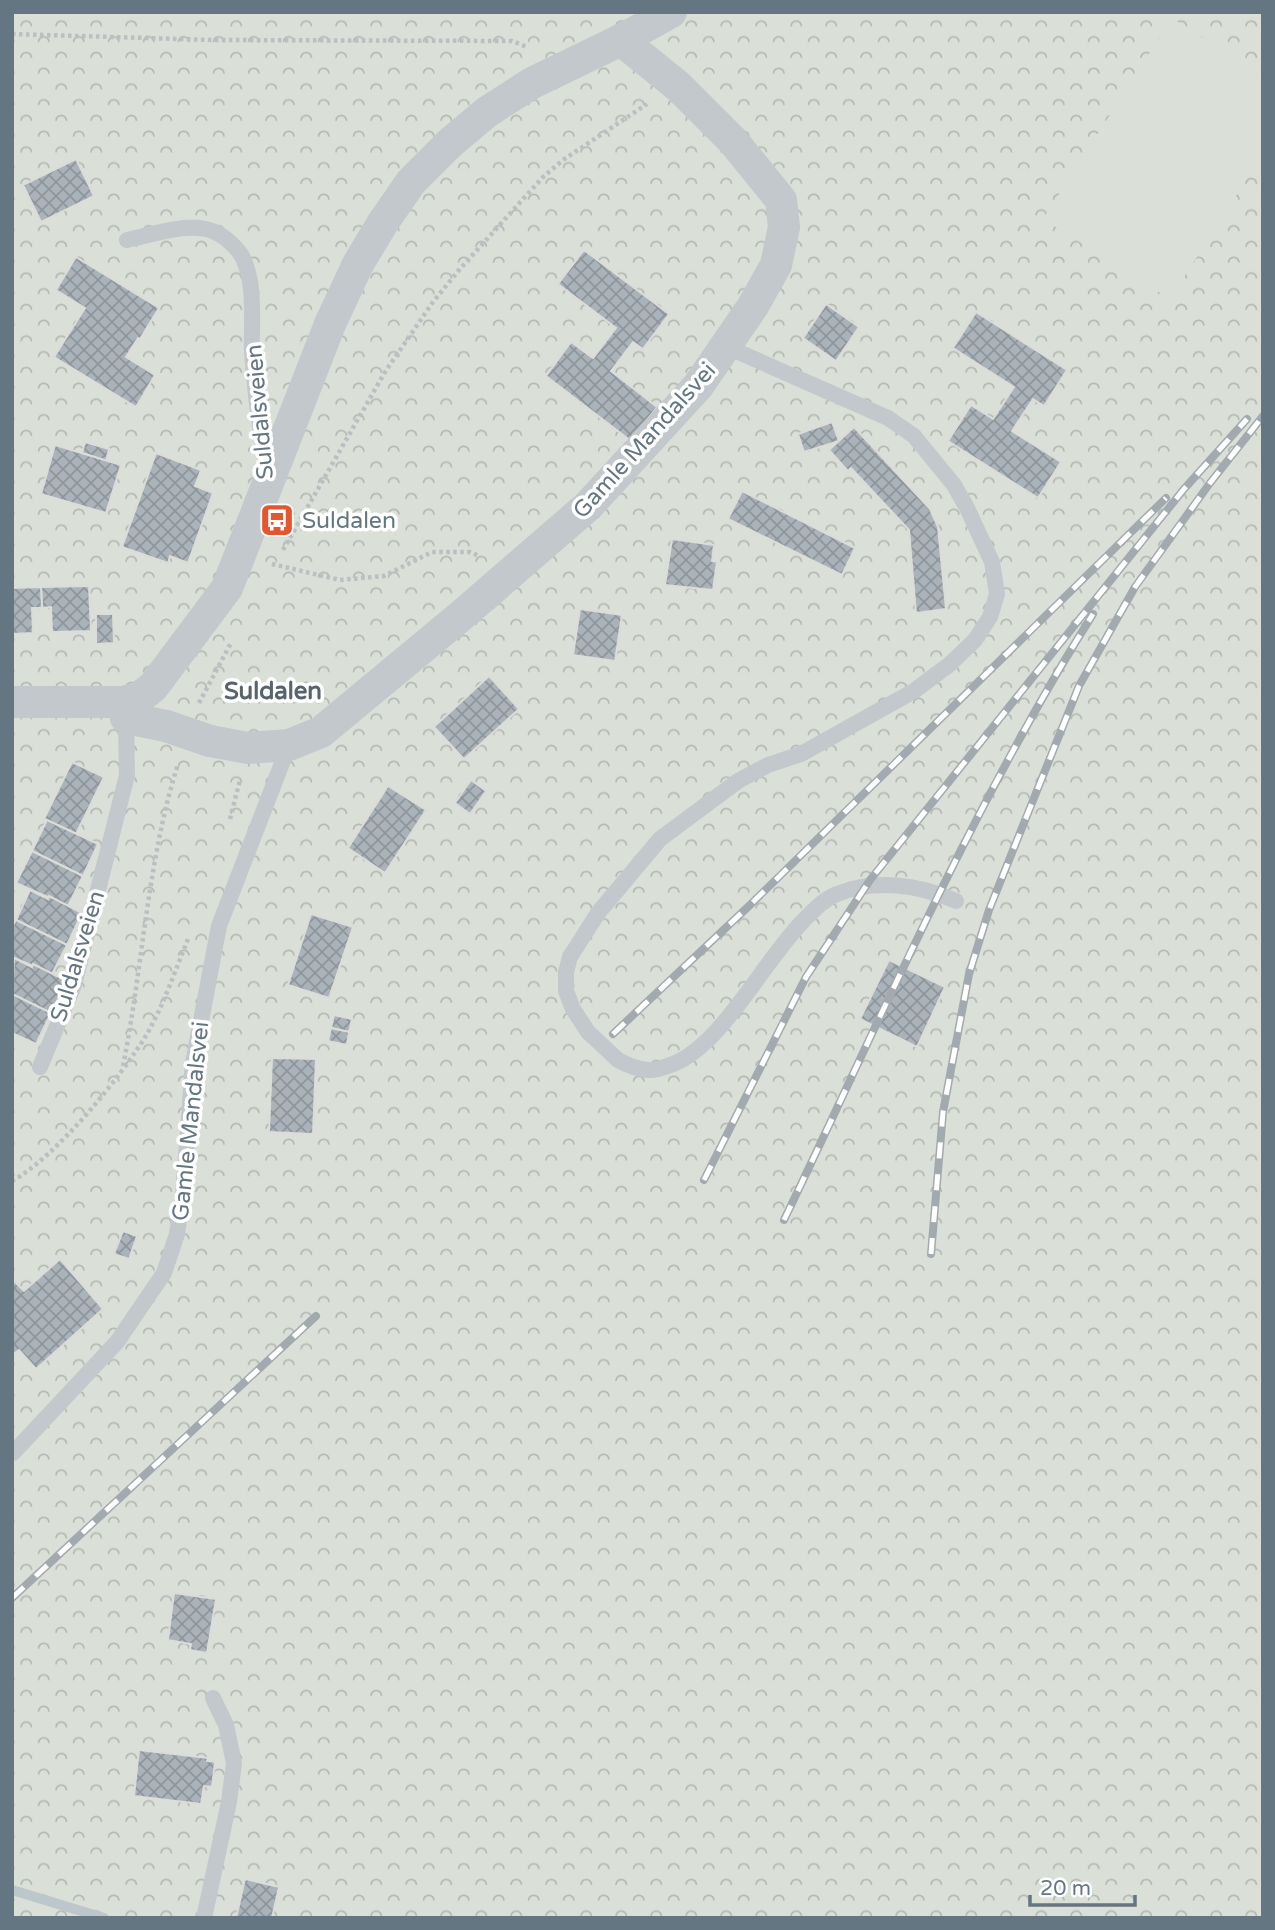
<svg xmlns="http://www.w3.org/2000/svg" width="1275" height="1930" font-family="'Varela Round',sans-serif">
	<style>
		.park { fill: url(#park-crowns) }
		.pitch { fill: #dadfd7 }
		.lines { fill: none; stroke-linecap: round; stroke-linejoin: round }
		.stream { stroke: #bbc7cb; stroke-width: 10 }
		.building { fill: url(#building-cross-hatch); stroke: #dcdcda; stroke-width: 2 }
		.path { stroke: #bbbfc2; stroke-width: 4.5; stroke-dasharray: 3.5 3.5; stroke-linecap: butt }
		.service { stroke: #c3c8cc; stroke-width: 16 }
		.minor { stroke: #c3c8cc; stroke-width: 32 }
		.rail-casing { stroke: #a2aab0; stroke-width: 8 }
		.rail { stroke: #fff; stroke-width: 5; stroke-dasharray: 16; stroke-linecap: butt }
		.service-bridge { stroke: #c3c8cc; stroke-width: 16 }
		.minor-bridge { stroke: #c3c8cc; stroke-width: 32 }
		.labels { text-anchor: middle; stroke-width: 7; stroke-linejoin: round; paint-order: stroke }
		.street-label { font-size: 23px; fill: #657683; stroke: #fff }
		.poi-label { font-size: 23px; fill: #657683; stroke: #fff; text-anchor: start }
		.neighbourhood-label { font-size: 24px; font-weight: bold; fill: #57646e; stroke: #fff }
	</style>
	<defs>
		<pattern id="park-crowns" width="20" height="18" patternUnits="userSpaceOnUse" patternTransform="scale(1.75)"><rect width="20" height="18" fill="#dadfd7"/><path d="M2 6a3 3 0 1 1 6 0M12 15a3 3 0 1 1 6 0" fill="none" stroke="#b4b9b4"/></pattern>
		<pattern id="building-cross-hatch" width="8" height="8" patternUnits="userSpaceOnUse" patternTransform="scale(1.75)"><rect width="8" height="8" fill="#aab3b9"/><path d="M0 0l8 8M0 8l8-8" fill="none" stroke="#8e969c"/></pattern>
	</defs>
	<rect width="100%" height="100%" fill="#fafaf8"/>
	<!-- park -->
	<rect class="park" x="12" y="12" width="1251" height="1906"/>
	<!-- pitch -->
	<path class="pitch" d="M1172,18L1263,76V154L1170,299L1043,219Z"/>
	<g class="lines">
		<!-- stream -->
		<path class="stream" d="M12,1890L104,1918"/>
	</g>
	<!-- building -->
	<g class="building">
		<path d="M76,159L94,196L41,222L23,185Z"/>
		<path d="M584,250L669,314L643,349L633,342L611,371L657,407L631,441L546,376L571,342L593,358L616,328L558,284Z"/>
		<path d="M76,257L159,308L140,339L138,338L126,357L155,375L136,407L54,357L85,308L56,290Z"/>
		<path d="M826,304L859,327L836,361L803,338Z"/>
		<path d="M976,312L1067,370L1044,406L1033,399L1012,431L1061,462L1038,498L948,441L971,405L993,419L1014,387L953,348Z"/>
		<path d="M832,422L839,441L804,452L798,434Z"/>
		<path d="M854,427L930,509L938,527L946,609L916,613L909,530L851,468L848,471L829,450Z"/>
		<path d="M85,442L109,449L106,461L82,453Z"/>
		<path d="M55,445L121,465L106,513L41,494Z"/>
		<path d="M156,453L201,470L195,486L213,493L188,563L170,556L168,563L122,547Z"/>
		<path d="M742,491L855,548L842,575L728,519Z"/>
		<path d="M672,539L714,545L712,561L717,562L713,590L665,585Z"/>
		<path d="M89,586L91,631L52,632L51,607L42,608L41,587Z"/>
		<path d="M41,587L42,608H32L33,633L12,634V588Z"/>
		<path d="M580,609L622,615L615,661L573,655Z"/>
		<path d="M96,614H113L114,643L96,644Z"/>
		<path d="M489,676L519,709L464,759L434,727Z"/>
		<path d="M72,762L104,777L76,834L44,819Z"/>
		<path d="M471,780L486,791L470,814L455,803Z"/>
		<path d="M388,786L426,810L385,873L348,848Z"/>
		<path d="M47,820L98,844L83,876L32,851Z"/>
		<path d="M32,851L83,876L68,906L16,883Z"/>
		<path d="M30,890L48,899L49,896L82,913L67,945L16,920Z"/>
		<path d="M311,914L353,927L329,998L288,985Z"/>
		<path d="M16,920L67,945L52,974L12,957V927Z"/>
		<path d="M14,958L32,967L33,964L67,981L51,1013L12,994Z"/>
		<path d="M889,960L945,987L917,1047L860,1019Z"/>
		<path d="M12,994L51,1013L36,1044L12,1033Z"/>
		<path d="M334,1015L352,1019L349,1032L331,1028Z"/>
		<path d="M331,1028L349,1032L347,1045L328,1041Z"/>
		<path d="M272,1058L316,1059L313,1134L269,1132Z"/>
		<path d="M123,1231L137,1236L129,1259L114,1254Z"/>
		<path d="M60,1259L103,1309L36,1369L19,1350L12,1355V1279L24,1291Z"/>
		<path d="M174,1593L216,1599L207,1653L190,1650L191,1644L168,1640Z"/>
		<path d="M139,1750L208,1758L207,1761L215,1762L212,1787L204,1786L201,1804L134,1796Z"/>
		<path d="M245,1879L279,1887L272,1918H236Z"/>
	</g>
	<g class="lines">
		<!-- path -->
		<g class="path">
			<path d="M12,34L213,40L512,41L527,47"/>
			<path d="M283,550L385,372L433,302L459,270L543,177L563,160L647,104"/>
			<path d="M272,564L340,580L384,576L432,552H470L479,556"/>
			<path d="M199,703L231,643"/>
			<path d="M230,819L240,780"/>
			<path d="M123,1066C143,966 147,862 178,764"/>
			<path d="M12,1181C56,1157 121,1077 147,1034C164,1004 175,971 188,939"/>
		</g>
		<!-- service -->
		<g class="service">
			<path d="M127,240C151,235 181,224 206,229C220,232 236,245 243,258C256,286 251,323 252,353C255,393 260,431 267,470"/>
			<path d="M588,1032L573,1009L566,991V972L570,957L598,913L660,839L738,781L768,765L801,754L914,691L950,664L975,640L990,617L997,594L992,562L967,508L954,485L914,436L888,418L727,347"/>
			<path d="M618,1060C627,1065 636,1069 648,1070C656,1071 665,1067 673,1064C723,1044 764,960 804,920C814,910 824,899 837,894C875,878 920,885 956,901"/>
			<path d="M40,1067L74,985L127,775L126,718"/>
			<path d="M13,1453L117,1342L164,1273L177,1234L183,1195L193,1063L219,926L289,745"/>
			<path d="M204,1918L229,1802L234,1763L226,1725L213,1698"/>
		</g>
		<!-- minor -->
		<g class="minor">
			<path d="M12,702H123L140,697L153,687L227,588L330,324L358,264L382,224L411,182L450,143L487,112L532,83L621,40L671,12"/>
			<path d="M123,702L126,718L166,726"/>
			<path d="M210,741L248,748L289,745L321,732L462,615L588,506L698,386L753,306L776,265L784,227L781,200L733,141L679,87L621,40"/>
		</g>
		<!-- rail casing -->
		<g class="rail-casing">
			<g id="rail">
				<path d="M613,1034L750,905L1166,498"/>
				<path d="M704,1180L806,977L870,880L1184,489L1247,419"/>
				<path d="M784,1220C882,1016 972,806 1093,614"/>
				<path d="M931,1254L943,1112L969,974L989,910L1079,686L1135,587L1210,483L1263,416"/>
				<path d="M12,1598L316,1316"/>
			</g>
		</g>
		<!-- rail -->
		<use href="#rail" class="rail"/>
		<!-- service-bridge -->
		<path class="service-bridge" d="M588,1032L618,1060"/>
		<!-- minor-bridge -->
		<path class="minor-bridge" d="M166,726L210,741"/>
	</g>
	<!-- icons -->
	<defs>
		<g id="bus-square" transform="scale(1.75)"><rect x="-9" y="-9" width="18" height="18" rx="4" fill="#e4572e" stroke="#fff"/><path d="M-5-6H5V4H4V6H2V4H-2V6H-4V4H-5ZM-3.5-4V0h7V-4ZM-3.5 1.2v1.5H-2V1.2ZM2 1.2v1.5H3.5V1.2Z" fill="#fff"/></g>
	</defs>
	<g fill-rule="evenodd">
		<use href="#bus-square" x="277" y="520"/>
	</g>
	<g class="labels">
		<!-- street labels -->
		<g class="street-label">
			<text transform="translate(259 412) rotate(-95)" y="8">Suldalsveien</text>
			<text transform="translate(644 440) rotate(-48)" y="8">Gamle Mandalsvei</text>
			<text transform="translate(77 956) rotate(-73)" y="8">Suldalsveien</text>
			<text transform="translate(190 1121) rotate(-84)" y="8">Gamle Mandalsvei</text>
		</g>
		<!-- poi labels -->
		<g class="poi-label">
			<text x="302" y="528">Suldalen</text>
		</g>
		<!-- neighbourhood labels -->
		<g class="neighbourhood-label">
			<text x="273" y="699">Suldalen</text>
		</g>
	</g>
	<!-- border -->
	<rect width="1275" height="1930" fill="none" stroke="#657683" stroke-width="28"/>
	<!-- scale -->
	<path d="M1030 1895v10h105v-10" fill="none" stroke="#657683" stroke-width="3.5"/>
	<text x="1040" y="1895" font-size="21" fill="#657683" stroke="#ffffff" stroke-width="5" paint-order="stroke">20 m</text>
</svg>
